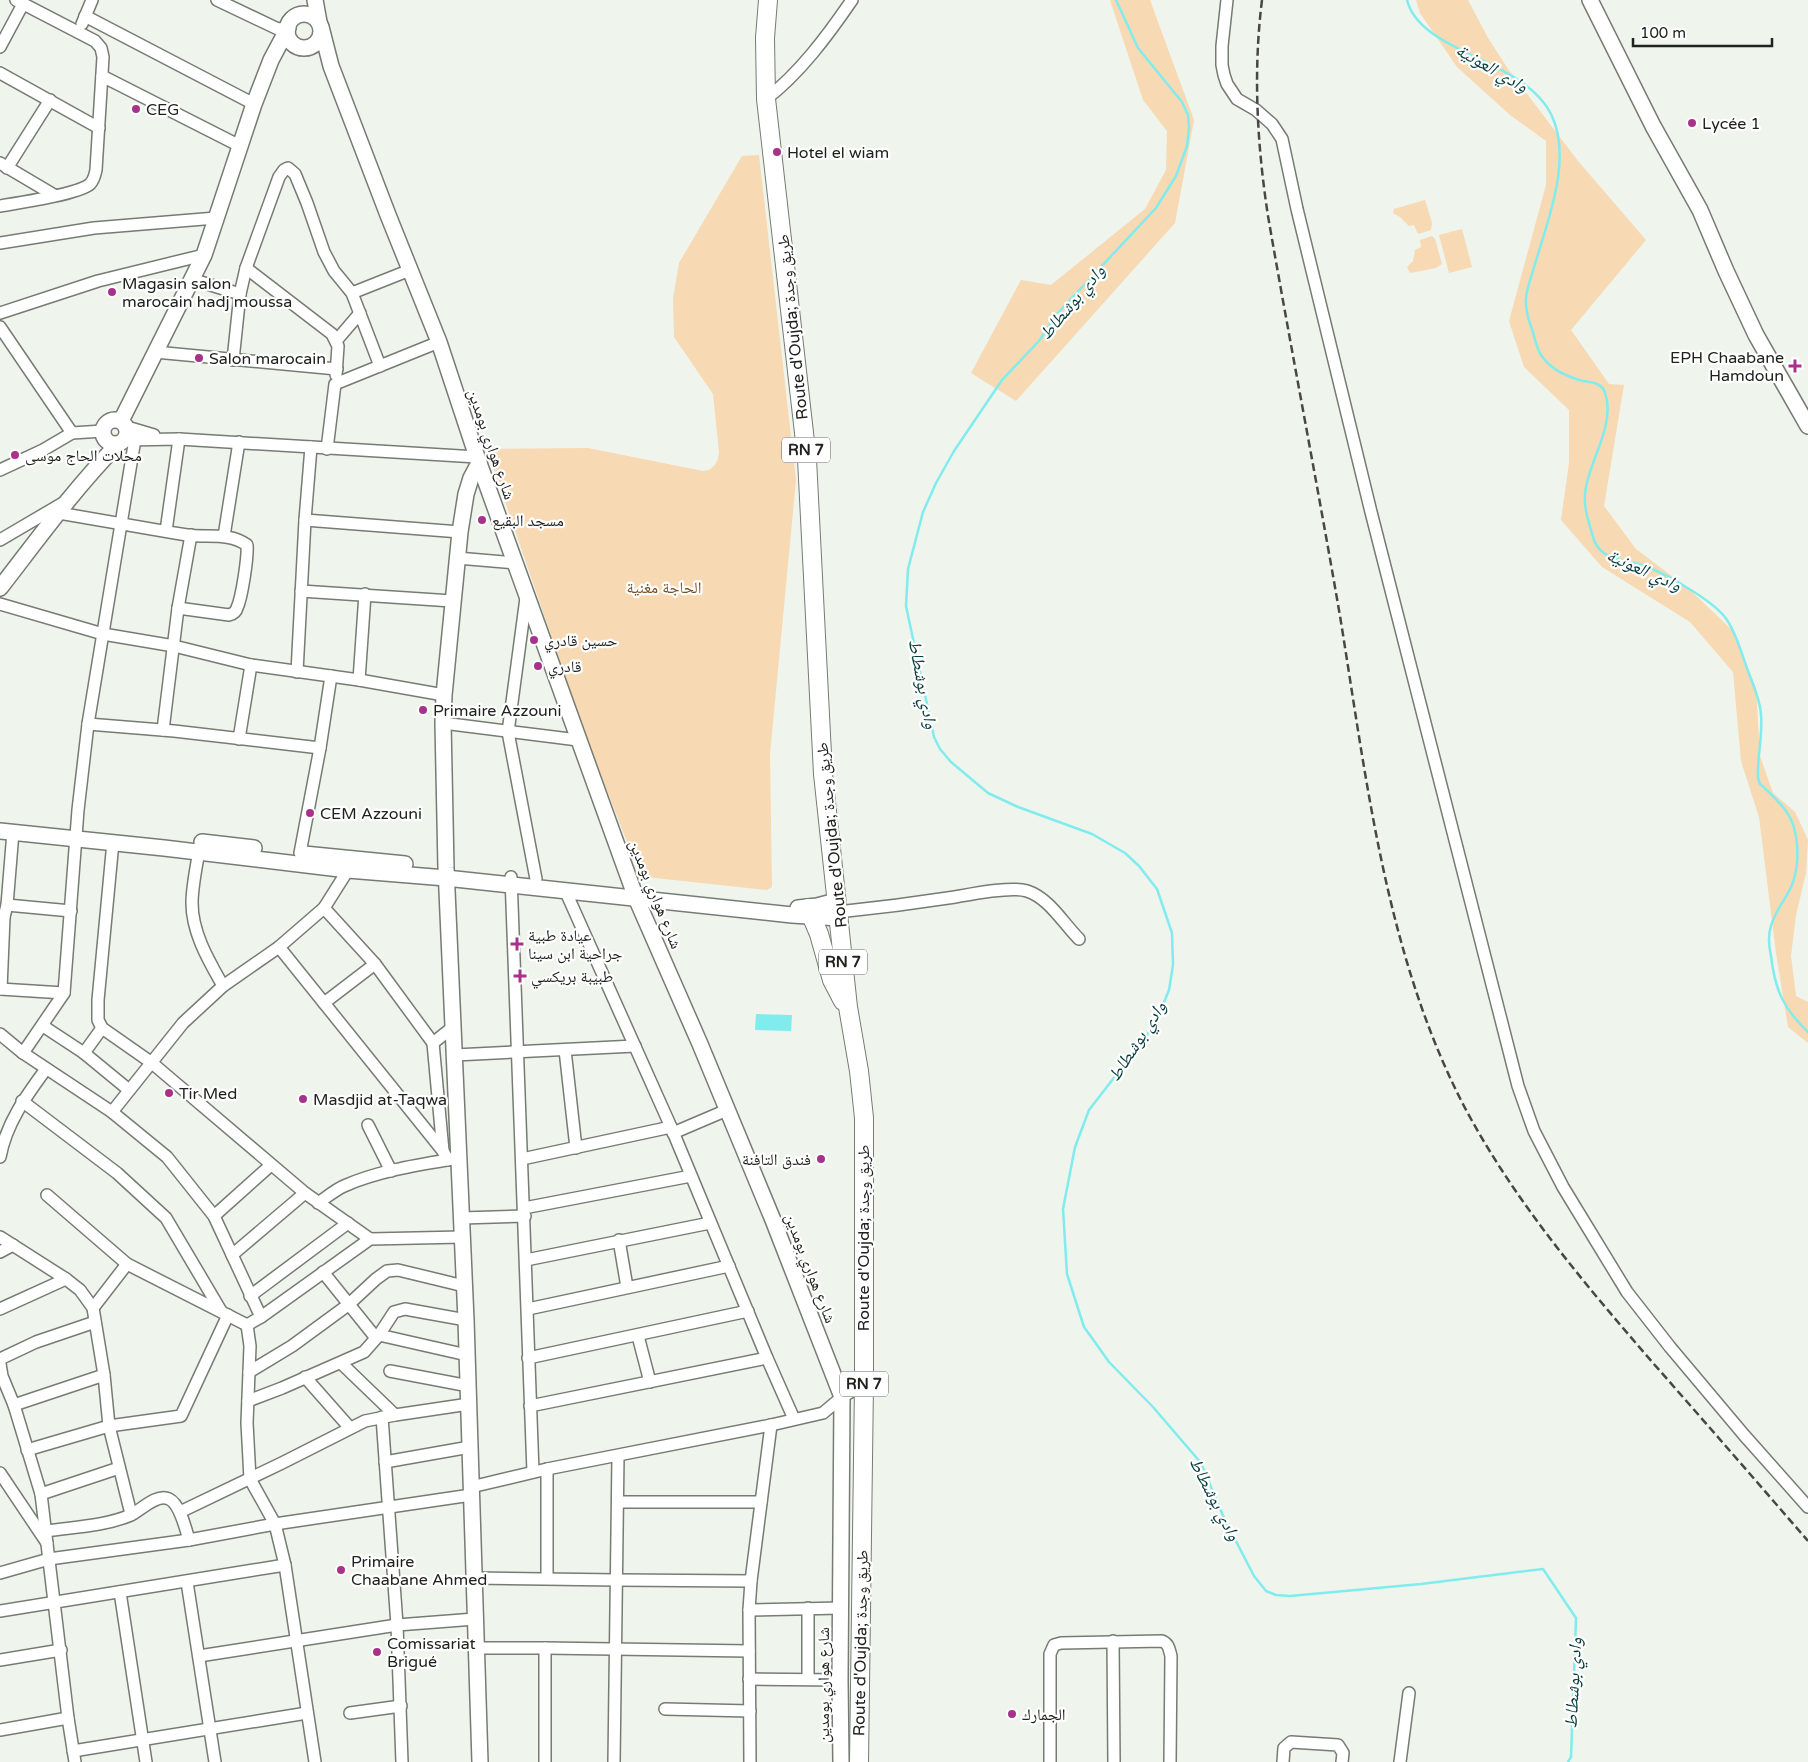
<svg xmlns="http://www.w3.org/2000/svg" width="1808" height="1762" font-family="'Varela Round','Noto Naskh Arabic',sans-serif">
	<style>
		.green { fill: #f7d9b3 }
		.water { fill: #81ecee }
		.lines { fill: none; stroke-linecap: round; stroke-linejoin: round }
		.stream { stroke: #81ecee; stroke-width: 2.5 }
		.street-casing { stroke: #767b74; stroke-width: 14 }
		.secondary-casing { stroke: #767b74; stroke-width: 18 }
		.primary-casing { stroke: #767b74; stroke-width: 20 }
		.street { stroke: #fff; stroke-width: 11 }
		.secondary { stroke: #fff; stroke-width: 15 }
		.primary { stroke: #fff; stroke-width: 18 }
		.rail { stroke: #454844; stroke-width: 2.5; stroke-dasharray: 8 4; stroke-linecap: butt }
		.poi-dot { fill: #a8328a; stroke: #fff; stroke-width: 2 }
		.labels { text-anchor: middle; stroke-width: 4.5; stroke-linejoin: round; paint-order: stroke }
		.shield { fill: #fff; stroke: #636462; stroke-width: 1 }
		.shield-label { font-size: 15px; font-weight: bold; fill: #20221f }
		.poi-label { font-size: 16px; fill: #20221f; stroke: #fff; text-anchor: start }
		.street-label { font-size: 16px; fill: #20221f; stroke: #fff }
		.park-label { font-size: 16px; fill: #714f20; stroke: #fff }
		.water-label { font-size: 18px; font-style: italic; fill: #073c3d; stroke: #fff }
	</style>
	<rect width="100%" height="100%" fill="#eff4ec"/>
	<!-- green -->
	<g class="green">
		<path d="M1110,0H1150L1194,120L1175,223L1016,401L971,373L1021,280L1051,285L1145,209L1166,170L1167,131L1143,100Z"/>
		<path d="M1416,0H1468L1488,38L1508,69L1578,161L1646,240L1571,330L1609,384L1624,385L1604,506L1636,549L1689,589L1733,631L1756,688L1760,756L1773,793L1795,812L1808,840L1806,873L1796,915L1791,956L1796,996L1808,1002V1043L1788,1027L1776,953L1759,817L1741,761L1733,672L1690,622L1602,567L1561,520L1569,463V410L1524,367L1509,321L1546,185V141L1510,115L1457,67L1420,13Z"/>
		<path d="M759,155L796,480L770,754L772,887L767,890L646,877L639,872L587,740L487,449L588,448L703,471L709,470L715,465L718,459L719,452L713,394L674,337L673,298L679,263L742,156Z"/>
		<path d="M1425,200L1432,223L1431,230L1418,234L1414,225L1409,226L1400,217L1393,213L1394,209Z"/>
		<path d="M1462,229L1472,267L1449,273L1439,235Z"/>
		<path d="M1432,236L1435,239L1442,264L1436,268L1410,273L1407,267L1413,261L1415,250L1421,247L1420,240Z"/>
	</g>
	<!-- water -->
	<path class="water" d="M756,1014L792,1015L791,1031L755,1030Z"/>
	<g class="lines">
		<!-- stream -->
		<g class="stream">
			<path d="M1116,0L1138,48L1182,102L1188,115L1189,128L1187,146L1176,176L1156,208L1057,314L1039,341L1002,380L954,451L936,483L923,512L908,569L906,606L934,737L940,749L951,762L988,793L1018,807L1092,834L1125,853L1139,866L1157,889L1172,933L1173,965L1169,990L1160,1012L1147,1035L1089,1110L1075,1147L1063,1209L1067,1274L1084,1327L1097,1345L1109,1362L1153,1407L1201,1463L1224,1518L1254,1576L1266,1591L1276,1595L1290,1596L1421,1584L1543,1569L1576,1618L1571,1757L1568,1762"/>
			<path d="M1407,0C1420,53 1524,59 1551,114C1573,158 1548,220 1535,264C1532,275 1527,287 1526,298C1525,309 1529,322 1533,332C1535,340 1537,349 1541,355C1550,369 1568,377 1583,381C1588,382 1593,382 1597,384C1602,386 1605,391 1606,396C1614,425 1591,459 1586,487C1582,505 1589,523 1594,540C1602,562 1627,559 1645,566C1666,574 1716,602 1727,620C1737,635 1742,655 1748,671C1753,685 1760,699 1761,714C1763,735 1757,757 1758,778L1760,784C1769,792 1779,801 1786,811C1800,830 1800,864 1792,885C1786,899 1775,911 1771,926C1768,935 1769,947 1771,956C1775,990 1783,1008 1808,1032"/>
		</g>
		<!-- street casing -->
		<g class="street-casing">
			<g id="street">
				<path d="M217,0L278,29L288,28"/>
				<path d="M1227,0L1222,46V65L1224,75L1227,84L1237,99L1256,110L1272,124L1282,139L1297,209L1371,512L1518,1086L1534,1131L1563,1187L1627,1292L1670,1347L1744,1435L1808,1507"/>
				<path d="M85,16L254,104"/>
				<path d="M82,24L92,0"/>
				<path d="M0,47L23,4"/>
				<path d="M0,73L99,128"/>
				<path d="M102,76L238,145"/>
				<path d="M766,99C800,73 828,35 852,0"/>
				<path d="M0,163L54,195"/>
				<path d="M7,168L50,100"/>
				<path d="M0,206C18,203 79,194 90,184C94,180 95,175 96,170L103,57L101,48L95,41L16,0"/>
				<path d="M0,243L94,228L216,218"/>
				<path d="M246,268L332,334L338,346L336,375"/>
				<path d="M191,279L240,294"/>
				<path d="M352,293L410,270"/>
				<path d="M0,313L98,281L204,255"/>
				<path d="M0,327L72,433"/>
				<path d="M336,341L360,313"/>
				<path d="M155,352L337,369"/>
				<path d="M233,360L240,294L246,268L279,177L284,170L288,168L295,174L307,203L324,252L334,271L352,293L380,366"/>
				<path d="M127,427L154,435"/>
				<path d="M125,440L179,439L477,457"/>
				<path d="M327,449L335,384L439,342"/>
				<path d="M0,470L43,450L72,433L103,431"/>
				<path d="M59,513C101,520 144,528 187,535C207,538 229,532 247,545C248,557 242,597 237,608C236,612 233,614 229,615L178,608"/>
				<path d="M305,520L460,532"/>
				<path d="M166,531L179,439"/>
				<path d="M224,536L239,442"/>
				<path d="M0,540L63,503"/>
				<path d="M457,558L515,563"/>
				<path d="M301,591L452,601"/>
				<path d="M526,598L508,732L536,879"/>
				<path d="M0,604L103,634L174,646L251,665L359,680L444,695"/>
				<path d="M297,672L305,520L311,447"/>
				<path d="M359,680L365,594"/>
				<path d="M443,723L578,740"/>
				<path d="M88,724L174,731L320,748"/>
				<path d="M163,730L178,608L191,535"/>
				<path d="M239,739L251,665"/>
				<path d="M113,842L98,1000V1020L102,1028L152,1063L305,1193L370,1239"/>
				<path d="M200,845C197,864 192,885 192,903C192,933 209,961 223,986"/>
				<path d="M300,853L320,748L331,676"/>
				<path d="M511,877L533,1472"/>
				<path d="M565,890L671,1127L767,1358L794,1419"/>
				<path d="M7,905L71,911"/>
				<path d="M324,908L375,964L433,1043L453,1027"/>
				<path d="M838,912C877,908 916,903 955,897C972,894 1011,886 1027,891C1049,898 1063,923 1079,939"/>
				<path d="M0,922L4,917L7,905L13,832"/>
				<path d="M279,947L324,908L348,870V864"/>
				<path d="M0,989L64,993"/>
				<path d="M1,989L4,917"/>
				<path d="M324,1003L375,964"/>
				<path d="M43,1026L84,1053L129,1090"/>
				<path d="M0,1034L23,1053L112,1112L167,1157L214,1216L261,1317"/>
				<path d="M433,1043L443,1151"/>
				<path d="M565,1050L576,1148"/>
				<path d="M23,1053L64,993L78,810L88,724L135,439"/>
				<path d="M84,1053L102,1028"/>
				<path d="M455,1055L635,1046"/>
				<path d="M22,1101L117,1173L166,1218L221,1311"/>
				<path d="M112,1112L183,1023L223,986L279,947L443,1151L448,1160"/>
				<path d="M368,1125L391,1171"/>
				<path d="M673,1133L727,1110"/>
				<path d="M0,1157C6,1124 26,1096 46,1069"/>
				<path d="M522,1159L671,1127"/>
				<path d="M47,1195L127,1264L247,1325L261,1317L370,1239L462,1237"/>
				<path d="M318,1203C327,1197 335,1190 344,1186C378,1171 417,1165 453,1159"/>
				<path d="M524,1208L691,1176"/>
				<path d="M214,1216L271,1165"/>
				<path d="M462,1218L525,1216"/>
				<path d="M0,1237L66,1279L80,1290L93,1308L104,1375L109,1426L131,1514"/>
				<path d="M619,1240L627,1287"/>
				<path d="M0,1252L13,1245"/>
				<path d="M232,1255L305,1193"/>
				<path d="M526,1260L710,1223"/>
				<path d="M323,1272L376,1338"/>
				<path d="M250,1296L348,1223"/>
				<path d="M93,1308L127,1264"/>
				<path d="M0,1309L66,1279"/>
				<path d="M528,1309L729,1266"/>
				<path d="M247,1325L250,1346L247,1423L250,1479L275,1524L285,1565L315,1762"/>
				<path d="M379,1335L467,1355"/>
				<path d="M638,1336L650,1382"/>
				<path d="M528,1358L748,1311"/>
				<path d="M0,1359L36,1342L95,1322"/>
				<path d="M341,1363L395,1415"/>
				<path d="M0,1364L2,1376L14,1405L41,1494L68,1718L75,1762"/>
				<path d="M390,1371L469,1386"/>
				<path d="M249,1372L292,1346L348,1305L376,1279L387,1271L398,1270L464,1286"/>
				<path d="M305,1377L350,1428"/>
				<path d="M248,1401L282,1388L364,1352L379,1335L394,1312L405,1309L466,1320"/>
				<path d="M14,1405L104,1375"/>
				<path d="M530,1406L767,1358"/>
				<path d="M382,1417L397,1625L402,1762"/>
				<path d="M27,1450L109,1426L181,1416L228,1315"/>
				<path d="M385,1462L470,1447"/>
				<path d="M547,1469V1578"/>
				<path d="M0,1473L47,1543"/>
				<path d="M471,1487L547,1469L771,1425L823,1413L842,1397L864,1384"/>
				<path d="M41,1494L119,1468"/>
				<path d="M618,1502H761"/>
				<path d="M180,1512L282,1463L365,1421L395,1415L469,1404"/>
				<path d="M47,1531C74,1527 105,1526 131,1515C141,1510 157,1493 169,1499C180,1504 186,1530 189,1540"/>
				<path d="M0,1573L49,1559L189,1540L275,1524L471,1495"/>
				<path d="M473,1578L616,1580L751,1581"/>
				<path d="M187,1582L215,1762"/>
				<path d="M120,1592L146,1762"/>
				<path d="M749,1610L841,1608"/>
				<path d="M0,1611L285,1565"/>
				<path d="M1113,1641L1114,1762"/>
				<path d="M476,1648H545L749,1651"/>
				<path d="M199,1656L397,1625L475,1619"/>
				<path d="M0,1660L61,1650"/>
				<path d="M749,1679L840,1680"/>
				<path d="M808,1679V1608"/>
				<path d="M665,1709L750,1711"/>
				<path d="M350,1713L401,1706"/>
				<path d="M0,1730L68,1718"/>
				<path d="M73,1751L307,1713"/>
				<path d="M545,1762V1648"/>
				<path d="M614,1762L618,1456"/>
				<path d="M750,1762L749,1610L751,1581L771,1425"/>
				<path d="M1050,1762V1654L1054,1645L1061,1643L1162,1641C1169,1644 1169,1649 1171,1656L1170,1762"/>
				<path d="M1283,1762L1284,1748L1291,1742L1338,1745L1343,1753L1342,1762"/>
				<path d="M1400,1762L1409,1693"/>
			</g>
		</g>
		<!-- secondary casing -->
		<g class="secondary-casing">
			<g id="secondary">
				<path d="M315,0L319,22"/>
				<path d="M1590,0L1653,126L1700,210L1726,271L1756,335L1808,426"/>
				<circle cx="304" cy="31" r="17"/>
				<path d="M321,27L331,66L388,215L439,342L479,463L636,898L700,1044L773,1220L842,1397L840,1680L841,1762"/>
				<circle cx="115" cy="432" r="12"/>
				<path d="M121,421L204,255L254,104L271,60L288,28"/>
				<path d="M479,463L471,478L466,494L460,532L444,695L443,723L446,868L466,1320L480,1762"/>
				<path d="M0,588C38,539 74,489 118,444"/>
				<path d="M0,831L164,848L348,870L446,878L792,915L839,918"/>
				<path d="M202,842L254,848"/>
				<path d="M304,854L405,864"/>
				<path d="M798,908L817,906L836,901"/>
			</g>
		</g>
		<!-- primary casing -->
		<g class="primary-casing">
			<g id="primary">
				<path d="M768,0L765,38L766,99L807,459L823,774L848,1007L859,1071L864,1118V1384L859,1762"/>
				<path d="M808,908L819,934L832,980L843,1001"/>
			</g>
		</g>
		<!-- street -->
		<use href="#street" class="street"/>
		<!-- secondary -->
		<use href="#secondary" class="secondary"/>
		<!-- primary -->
		<use href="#primary" class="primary"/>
		<!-- rail -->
		<path class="rail" d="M1262,0C1253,72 1257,144 1268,216C1291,349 1317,482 1340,616C1367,782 1386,957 1465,1108C1515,1202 1584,1283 1653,1363C1705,1422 1757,1482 1808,1541"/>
	</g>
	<!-- markers -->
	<g class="poi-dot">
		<circle cx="136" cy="109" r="5"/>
		<circle cx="1692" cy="123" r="5"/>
		<circle cx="777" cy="152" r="5"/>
		<circle cx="112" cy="292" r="5"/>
		<circle cx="199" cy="358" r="5"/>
		<path d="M1792.5 358.5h5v5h5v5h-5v5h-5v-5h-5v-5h5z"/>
		<circle cx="15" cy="455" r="5"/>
		<circle cx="482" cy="520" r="5"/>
		<circle cx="534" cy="640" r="5"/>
		<circle cx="538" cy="666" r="5"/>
		<circle cx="423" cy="710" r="5"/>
		<circle cx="310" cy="813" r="5"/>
		<path d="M514.5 936.5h5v5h5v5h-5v5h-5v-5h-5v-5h5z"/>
		<path d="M517.5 968.5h5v5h5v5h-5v5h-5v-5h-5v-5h5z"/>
		<circle cx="169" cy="1093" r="5"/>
		<circle cx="303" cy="1099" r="5"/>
		<circle cx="821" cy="1159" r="5"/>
		<circle cx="341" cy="1570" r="5"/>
		<circle cx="377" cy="1652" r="5"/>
		<circle cx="1012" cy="1714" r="5"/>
	</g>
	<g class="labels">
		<!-- shield labels -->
		<g class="shield">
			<rect x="782" y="437.5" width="48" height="25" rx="4"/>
			<rect x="819" y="949.5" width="48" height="25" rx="4"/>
			<rect x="840" y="1371.5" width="48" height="25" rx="4"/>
		</g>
		<g class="shield-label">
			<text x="806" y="455">RN 7</text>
			<text x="843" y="967">RN 7</text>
			<text x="864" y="1389">RN 7</text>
		</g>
		<!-- poi labels -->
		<g class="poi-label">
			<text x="146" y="115">CEG</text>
			<text x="1702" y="129">Lycée 1</text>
			<text x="787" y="158">Hotel el wiam</text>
			<text x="122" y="289">Magasin salon<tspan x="122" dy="18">marocain hadj moussa</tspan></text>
			<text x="1784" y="363" text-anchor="end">EPH Chaabane<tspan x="1784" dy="18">Hamdoun</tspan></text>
			<text x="209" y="364">Salon marocain</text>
			<text x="25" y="461">محلات الحاج موسى</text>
			<text x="492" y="526">مسجد البقيع</text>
			<text x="544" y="646">حسين قادري</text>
			<text x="548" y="672">قادري</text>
			<text x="433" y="716">Primaire Azzouni</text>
			<text x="320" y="819">CEM Azzouni</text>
			<text x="528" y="941">عيادة طبية<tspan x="528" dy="18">جراحية ابن سينا</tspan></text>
			<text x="531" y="982">طبيبة بريكسي</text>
			<text x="179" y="1099">Tir Med</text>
			<text x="313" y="1105">Masdjid at-Taqwa</text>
			<text x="811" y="1165" text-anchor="end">فندق التافنة</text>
			<text x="351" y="1567">Primaire<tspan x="351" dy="18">Chaabane Ahmed</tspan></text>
			<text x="387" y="1649">Comissariat<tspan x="387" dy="18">Brigué</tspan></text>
			<text x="1022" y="1720">الجمارك</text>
		</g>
		<!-- street labels -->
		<g class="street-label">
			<text transform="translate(792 327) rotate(-96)" y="6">Route d'Oujda; طريق وجدة</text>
			<text transform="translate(492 444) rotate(71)" y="6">شارع هواري بومدين</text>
			<text transform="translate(831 835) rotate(-96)" y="6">Route d'Oujda; طريق وجدة</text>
			<text transform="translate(656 894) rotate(68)" y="6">شارع هواري بومدين</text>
			<text transform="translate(863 1238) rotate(-90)" y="6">Route d'Oujda; طريق وجدة</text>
			<text transform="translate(811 1268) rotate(69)" y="6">شارع هواري بومدين</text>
			<text transform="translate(860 1643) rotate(-89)" y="6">Route d'Oujda; طريق وجدة</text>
			<text transform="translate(823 1685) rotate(-90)" y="6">شارع هواري بومدين</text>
		</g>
		<!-- park labels -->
		<g class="park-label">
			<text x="664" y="593">الحاجة مغنية</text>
		</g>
		<!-- water labels -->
		<g class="water-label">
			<text transform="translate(1492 68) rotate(30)" y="6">وادي العونية</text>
			<text transform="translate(1072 302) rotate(-50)" y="6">وادي بوشطاط</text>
			<text transform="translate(1644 570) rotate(24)" y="6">وادي العونية</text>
			<text transform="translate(923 684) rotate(79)" y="6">وادي بوشطاط</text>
			<text transform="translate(1137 1041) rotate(-57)" y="6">وادي بوشطاط</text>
			<text transform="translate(1215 1499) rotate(63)" y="6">وادي بوشطاط</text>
			<text transform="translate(1573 1683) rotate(-87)" y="6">وادي بوشطاط</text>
		</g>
	</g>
	<!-- scale -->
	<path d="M1633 38v8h139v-8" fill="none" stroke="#20221f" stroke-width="2.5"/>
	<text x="1640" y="38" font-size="15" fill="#20221f" stroke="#ffffff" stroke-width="4" paint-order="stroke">100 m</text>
</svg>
